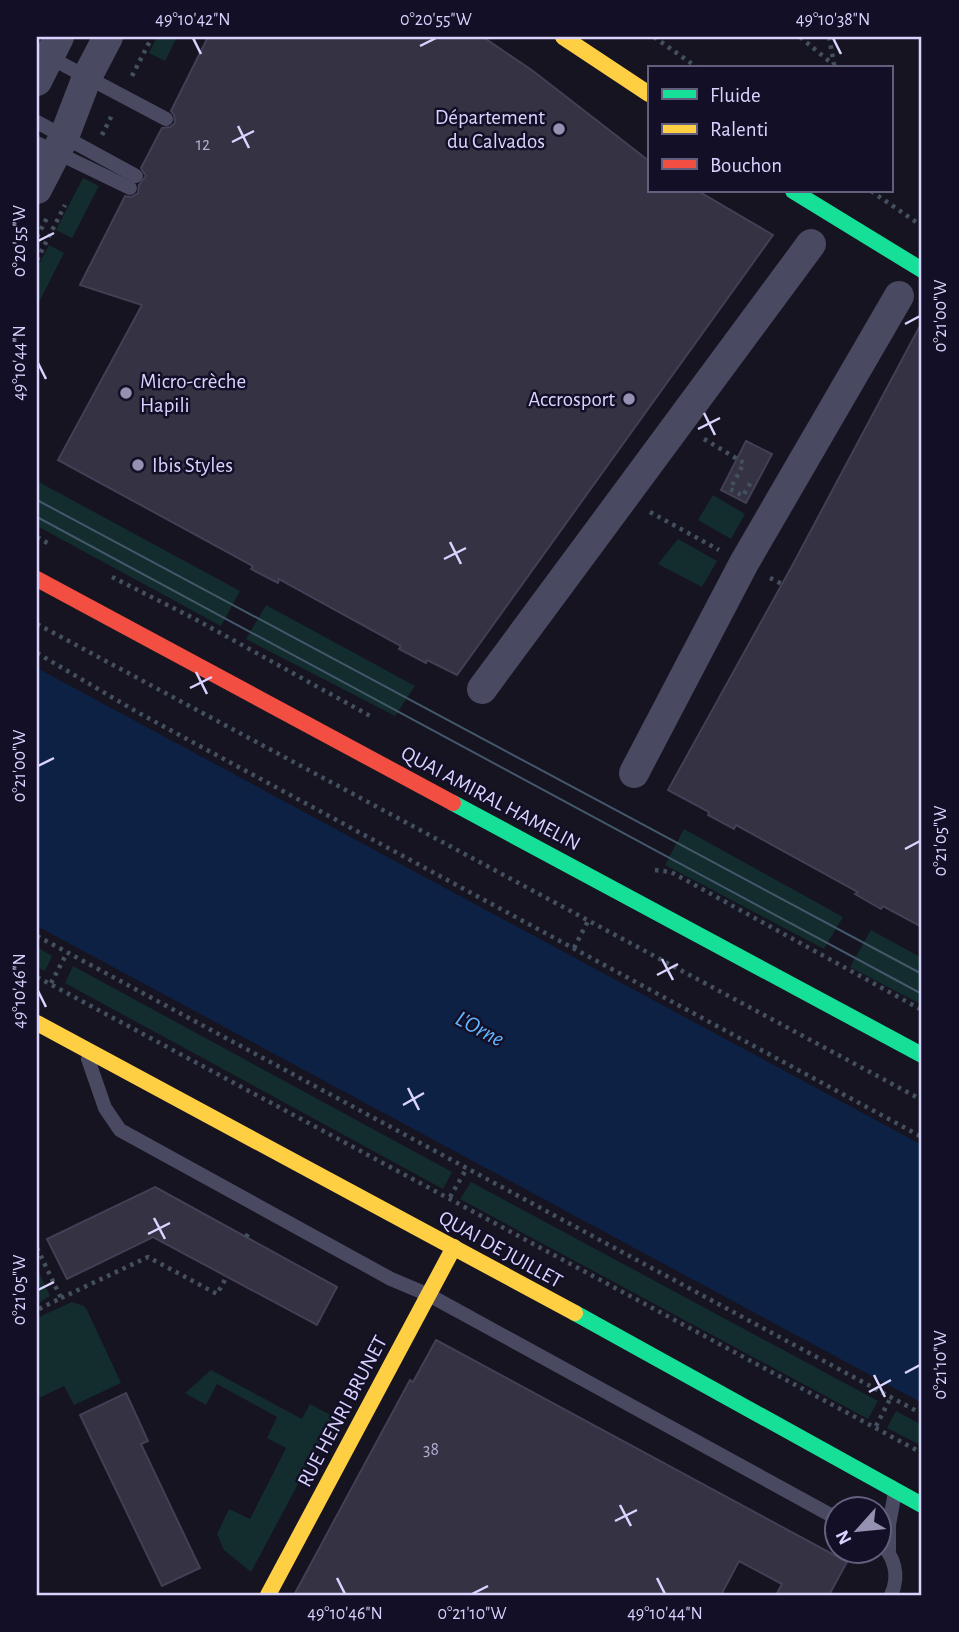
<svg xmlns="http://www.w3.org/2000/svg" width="959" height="1632" font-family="'Alegreya Sans',sans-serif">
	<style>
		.green { fill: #132c2d }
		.water { fill: #0d2144 }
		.building { fill: #343243; stroke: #433f54; stroke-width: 2 }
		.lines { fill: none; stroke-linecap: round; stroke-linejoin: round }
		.path { stroke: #44505f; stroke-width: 4.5; stroke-dasharray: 3.5 5; stroke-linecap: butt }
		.lane { stroke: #4a4962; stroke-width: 14 }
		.street { stroke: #4a4962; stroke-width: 30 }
		.fast { stroke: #16e098; stroke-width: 16 }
		.slow { stroke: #ffcf43; stroke-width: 16 }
		.jam { stroke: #f24e42; stroke-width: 16 }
		.tram { stroke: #43596b; stroke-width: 2 }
		.ticks { fill: none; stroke: #d9d4ff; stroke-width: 2.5 }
		.poi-dot { fill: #9591b1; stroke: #130f26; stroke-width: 2.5 }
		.labels { text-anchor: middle; stroke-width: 5; stroke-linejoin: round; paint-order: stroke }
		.number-label { font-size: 18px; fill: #b0acd0 }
		.poi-label { font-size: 21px; fill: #d9d4ff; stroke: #130f26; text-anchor: end }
		.street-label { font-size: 21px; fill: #d9d4ff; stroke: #130f26 }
		.water-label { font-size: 23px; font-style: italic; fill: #62b6ff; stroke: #130f26 }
		.neatline { fill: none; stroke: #d9d4ff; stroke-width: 2.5 }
		.ticks-label { font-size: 18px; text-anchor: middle; fill: #d9d4ff }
	</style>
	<rect width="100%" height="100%" fill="#161421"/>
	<!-- green -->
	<g class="green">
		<path d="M157,37H177L165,61L149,53Z"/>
		<path d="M83,178L99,186L72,238L56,230Z"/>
		<path d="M49,245L64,253L37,306V268Z"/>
		<path d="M37,481L240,591L221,626L37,526Z"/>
		<path d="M713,495L745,514L731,539L698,520Z"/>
		<path d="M678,539L717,561L702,587L658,564Z"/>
		<path d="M266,605L415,686L395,716L246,639Z"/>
		<path d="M684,829L843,917L824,949L665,865Z"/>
		<path d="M871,930L922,958V1005L850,967Z"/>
		<path d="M37,947L52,956L45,971L37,967Z"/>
		<path d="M73,966L452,1172L443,1189L65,983Z"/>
		<path d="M471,1182L878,1401L868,1419L460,1199Z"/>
		<path d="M37,1268L50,1296L37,1304Z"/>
		<path d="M72,1302L84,1306L87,1310L121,1383L74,1405L64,1386L37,1399V1318Z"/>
		<path d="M211,1370L302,1419L310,1404L334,1417L251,1572L224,1550L217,1534L229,1509L250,1519L286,1448L267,1438L277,1417L217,1384L206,1405L185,1393Z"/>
		<path d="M896,1411L922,1425V1446L887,1428Z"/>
	</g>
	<!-- water -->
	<path class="water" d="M37,668L922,1145V1403L37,926Z"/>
	<!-- building -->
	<g class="building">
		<path d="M208,37H483L533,71L649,161V191H698L773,235L457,675L427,660L426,663L399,649L401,646L279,579L278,583L251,569L253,566L58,460L142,305L80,285L125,196L131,197L138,193L139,185L146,176L141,168L162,128L170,127L175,123L174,115L171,111Z"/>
		<path d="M922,322V927L883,906L881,909L855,894L858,892L736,825L734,829L708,815L709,812L668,790L792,566Z"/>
		<path d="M746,441L772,454L746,503L721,490Z"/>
		<path d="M155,1187L337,1287L317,1325L153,1237L67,1279L47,1239Z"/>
		<path d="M436,1340L847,1562L829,1595H776L782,1584L739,1561L721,1595H294L410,1380L413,1382Z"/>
		<path d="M126,1393L148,1441L141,1444L200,1568L162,1586L80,1415Z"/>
	</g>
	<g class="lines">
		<!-- path -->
		<g class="path">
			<path d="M654,37L698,68"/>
			<path d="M800,37L835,66"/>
			<path d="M829,37L834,64"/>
			<path d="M132,76L152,37"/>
			<path d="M102,135L112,115"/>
			<path d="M871,191L919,224"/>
			<path d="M37,237L48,216"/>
			<path d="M37,260L65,205"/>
			<path d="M704,439L744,463L730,489L743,496L751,482"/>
			<path d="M650,512L719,550"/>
			<path d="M37,537L51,545"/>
			<path d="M112,577L195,619L372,717"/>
			<path d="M770,578L782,584"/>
			<path d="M37,624L922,1100"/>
			<path d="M37,653L137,712L922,1137"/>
			<path d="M655,870L671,872L922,1010"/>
			<path d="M37,936L922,1414"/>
			<path d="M574,948L588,921"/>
			<path d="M37,977L922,1453"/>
			<path d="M51,983L67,953"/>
			<path d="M450,1197L467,1168"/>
			<path d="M246,1237L250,1231"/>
			<path d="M37,1248L61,1298L37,1310"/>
			<path d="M61,1298L148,1257L217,1294L227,1276"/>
			<path d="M876,1426L891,1397"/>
		</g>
		<!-- lane -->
		<g class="lane">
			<path d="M49,57L166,119"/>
			<path d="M37,122L136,176"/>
			<path d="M37,143L130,188"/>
			<path d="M88,1059L105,1108L120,1130L391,1279L429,1295L836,1518"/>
			<path d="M878,1542C895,1555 900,1576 891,1595"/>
			<path d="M889,1551V1525L895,1492"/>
		</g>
		<!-- street -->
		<g class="street">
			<path d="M37,81L59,37"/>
			<path d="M37,189L64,137L87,77L108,37"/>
			<path d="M482,689L811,244"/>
			<path d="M634,773L744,563L899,296"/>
		</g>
		<!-- fast -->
		<g class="fast">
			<path d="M793,191L922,270"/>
			<path d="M453,803L922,1055"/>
			<path d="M575,1313L922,1505"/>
		</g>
		<!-- slow -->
		<g class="slow">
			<path d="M563,37L649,94"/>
			<path d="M37,1023L575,1313"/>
			<path d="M268,1595L454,1247"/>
		</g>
		<!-- jam -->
		<path class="jam" d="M37,579L453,803"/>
		<!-- tram -->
		<g class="tram">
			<path d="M37,500L922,974"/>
			<path d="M37,517L922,994"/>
		</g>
	</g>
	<!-- ticks -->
	<path class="ticks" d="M193,38L201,54M833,38L841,54M420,46L436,38M238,126L249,148M232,142L254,131M38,241L54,233M905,324L920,316M38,363L46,379M704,413L715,435M698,429L720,418M450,542L461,564M444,559L466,548M196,672L207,694M190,688L212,677M38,766L54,758M905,849L920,841M662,959L673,980M657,975L678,964M38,991L46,1007M408,1088L419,1110M403,1105L424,1093M154,1218L165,1239M148,1234L170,1223M38,1290L54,1282M905,1373L920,1365M874,1375L885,1397M869,1392L891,1380M620,1505L631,1526M615,1521L637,1510M337,1578L345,1594M657,1578L665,1594M472,1594L488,1586"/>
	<!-- markers -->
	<g class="poi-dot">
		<circle cx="559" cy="129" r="7"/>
		<circle cx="126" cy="393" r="7"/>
		<circle cx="629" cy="399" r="7"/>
		<circle cx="138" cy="465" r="7"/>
	</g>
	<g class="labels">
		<!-- number labels -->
		<g class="number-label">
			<text x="203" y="150">12</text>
			<text x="431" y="1455">38</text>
		</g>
		<!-- poi labels -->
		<g class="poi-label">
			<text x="545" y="124">Département<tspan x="545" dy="24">du Calvados</tspan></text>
			<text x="140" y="388" text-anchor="start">Micro-crèche<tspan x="140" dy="24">Hapili</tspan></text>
			<text x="615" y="406">Accrosport</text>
			<text x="152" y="472" text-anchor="start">Ibis Styles</text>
		</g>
		<!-- street labels -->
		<g class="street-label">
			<text transform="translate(491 798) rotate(28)" y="7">QUAI AMIRAL HAMELIN</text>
			<text transform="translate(501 1249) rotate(29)" y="7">QUAI DE JUILLET</text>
			<text transform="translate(342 1411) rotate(-62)" y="7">RUE HENRI BRUNET</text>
		</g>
		<!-- water labels -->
		<g class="water-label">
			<text transform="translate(480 1028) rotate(28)" y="8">L'Orne</text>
		</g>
	</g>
	<!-- border -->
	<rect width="959" height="1632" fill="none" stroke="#130f26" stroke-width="77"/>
	<!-- legend -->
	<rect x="648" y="66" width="245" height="126" fill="#130f26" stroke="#625e7d" stroke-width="2"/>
	<rect x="662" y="89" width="35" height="10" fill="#16e098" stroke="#625e7d" stroke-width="2"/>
	<text x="710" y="102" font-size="21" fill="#d9d4ff">Fluide</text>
	<rect x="662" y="124" width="35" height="10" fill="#ffcf43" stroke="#625e7d" stroke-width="2"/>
	<text x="710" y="136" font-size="21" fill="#d9d4ff">Ralenti</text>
	<rect x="662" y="159" width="35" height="10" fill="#f24e42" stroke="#625e7d" stroke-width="2"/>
	<text x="710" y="172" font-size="21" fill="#d9d4ff">Bouchon</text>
	<!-- north arrow -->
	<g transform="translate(858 1530) rotate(243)"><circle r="33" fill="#130f26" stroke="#625e7d" stroke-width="2"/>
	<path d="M0-5L12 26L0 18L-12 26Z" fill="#9591b1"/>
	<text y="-10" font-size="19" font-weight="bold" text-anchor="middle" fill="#d9d4ff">N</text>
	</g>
	<rect x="38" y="38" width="882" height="1556" class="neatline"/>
	<g class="ticks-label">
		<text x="193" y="25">49°10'42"N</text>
		<text x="436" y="25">0°20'55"W</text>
		<text x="833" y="25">49°10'38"N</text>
		<text transform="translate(19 241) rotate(-90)" y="6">0°20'55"W</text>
		<text transform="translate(940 316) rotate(-90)" y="6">0°21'00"W</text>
		<text transform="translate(19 363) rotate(-90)" y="6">49°10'44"N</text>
		<text transform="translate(19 766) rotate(-90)" y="6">0°21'00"W</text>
		<text transform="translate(940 841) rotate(-90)" y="6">0°21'05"W</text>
		<text transform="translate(19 991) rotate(-90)" y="6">49°10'46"N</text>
		<text transform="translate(19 1290) rotate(-90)" y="6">0°21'05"W</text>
		<text transform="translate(940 1365) rotate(-90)" y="6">0°21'10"W</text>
		<text x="345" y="1619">49°10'46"N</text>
		<text x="472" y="1619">0°21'10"W</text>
		<text x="665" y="1619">49°10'44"N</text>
	</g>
</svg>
